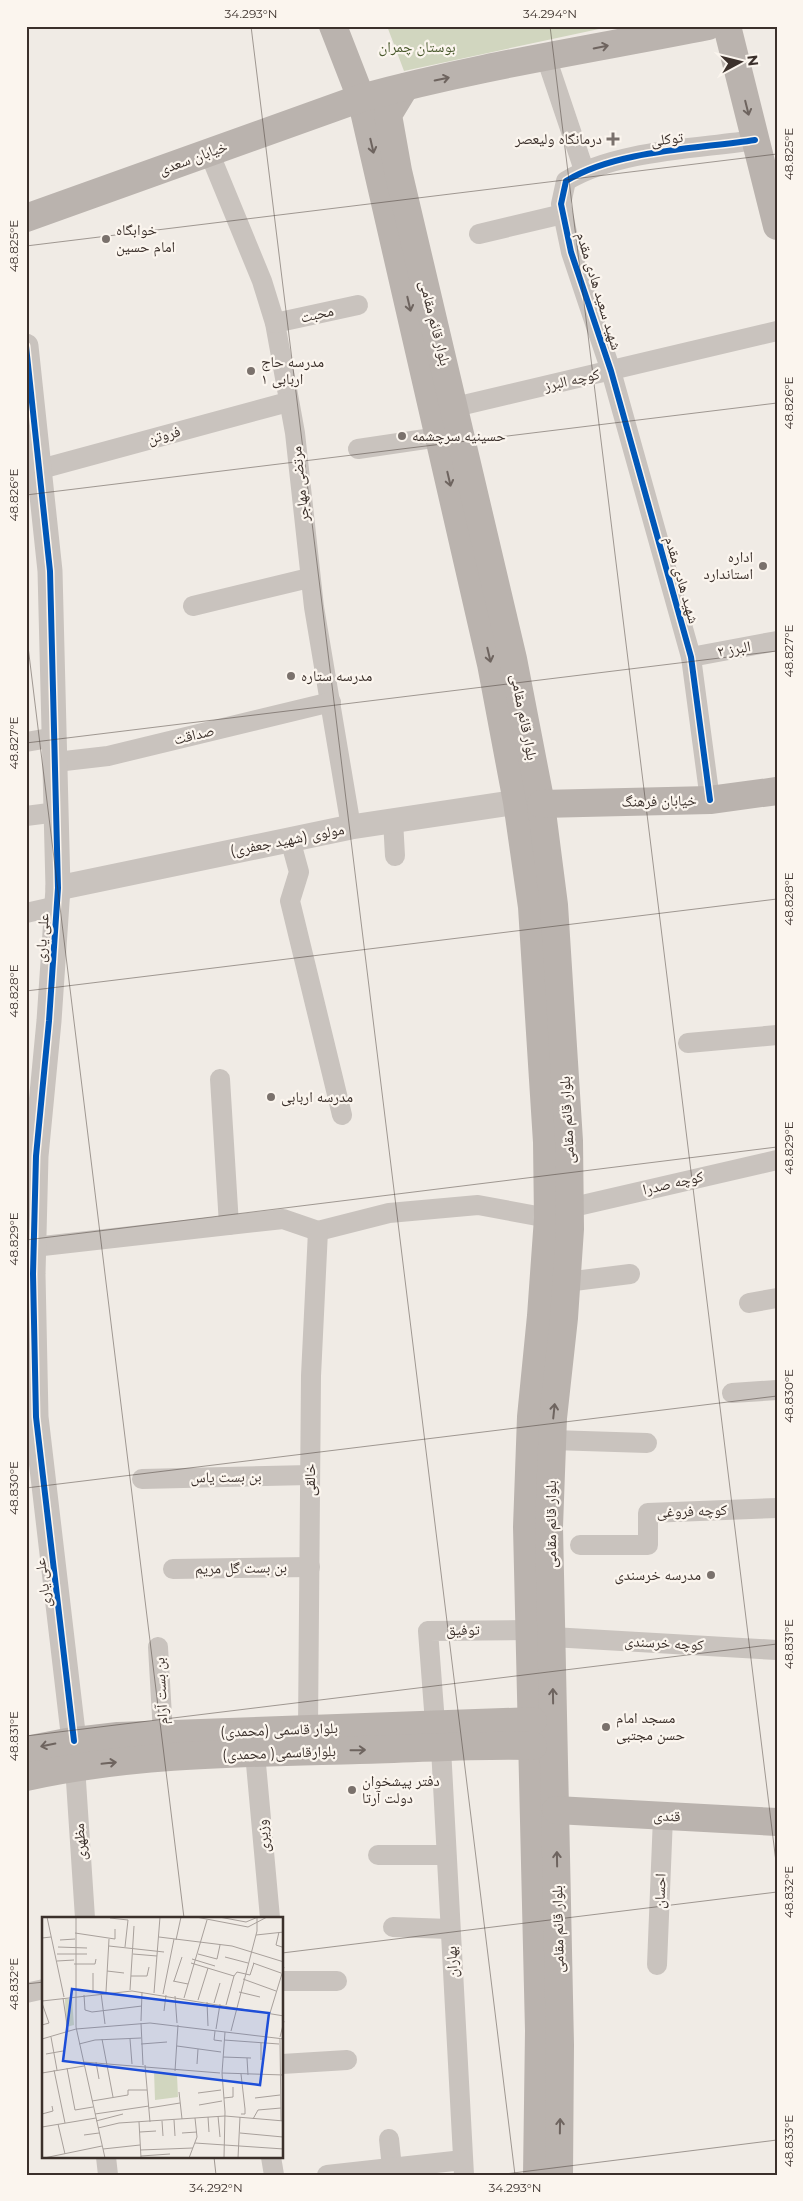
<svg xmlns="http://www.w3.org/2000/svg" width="803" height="2201" font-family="Montserrat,'Noto Naskh Arabic',sans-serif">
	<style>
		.green { fill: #d1d6bf }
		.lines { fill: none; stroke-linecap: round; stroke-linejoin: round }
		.minor { stroke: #c9c3be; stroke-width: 20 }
		.tertiary { stroke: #c9c3be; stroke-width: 25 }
		.secondary { stroke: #bab3ae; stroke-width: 28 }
		.cycleway-casing { stroke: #fbf5ee; stroke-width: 9 }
		.cycleway { stroke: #0057b8; stroke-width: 6 }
		.oneway { stroke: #6e645f }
		.ticks { fill: none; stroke: #3b302b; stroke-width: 1; stroke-opacity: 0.45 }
		.poi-dot { fill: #7a716c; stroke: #fbf5ee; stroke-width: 2 }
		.labels { text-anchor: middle; stroke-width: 4.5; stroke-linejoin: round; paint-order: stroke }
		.park-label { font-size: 15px; fill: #4a5a2e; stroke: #fbf5ee }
		.poi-label { font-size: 15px; fill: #3b302b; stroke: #fbf5ee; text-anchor: start }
		.street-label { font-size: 15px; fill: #3b302b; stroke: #fbf5ee }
		.inset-road { fill: none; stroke: #a8a09b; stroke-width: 1 }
		.view { fill: #1d4ed8; fill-opacity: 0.15; stroke: #1d4ed8; stroke-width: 2.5 }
		.inset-edge { fill: none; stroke: #3b302b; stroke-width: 2.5 }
		.neatline { fill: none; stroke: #3b302b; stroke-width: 2 }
		.ticks-label { font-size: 12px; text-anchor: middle; fill: #3b302b }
	</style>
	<rect width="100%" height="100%" fill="#f0ebe5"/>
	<!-- green -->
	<path class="green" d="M387,26H613L404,71Z"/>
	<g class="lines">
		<!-- minor -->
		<g class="minor">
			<path d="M546,57L584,170"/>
			<path d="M209,152L262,281L275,323L295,433L314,607L351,827"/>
			<path d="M479,234L563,214"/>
			<path d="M275,323L358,305"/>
			<path d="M455,407L777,331"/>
			<path d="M358,449L439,437"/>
			<path d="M26,473L288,402"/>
			<path d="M193,606L309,578"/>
			<path d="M691,657L777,641"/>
			<path d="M26,742L55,737"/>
			<path d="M56,762L108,756L331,702"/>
			<path d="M710,800L691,657L611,371L571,252L561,204L566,181C617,150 696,149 755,140"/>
			<path d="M26,816L57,812"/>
			<path d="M393,820L395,856"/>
			<path d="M290,839L299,872L290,901L342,1115"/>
			<path d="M26,913L57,906"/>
			<path d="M688,1043L777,1035"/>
			<path d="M220,1079L229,1225"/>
			<path d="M569,1208L777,1160"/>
			<path d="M34,1247L283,1219L318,1231L389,1213L478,1205L548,1218"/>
			<path d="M566,1282L630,1274"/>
			<path d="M749,1303L777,1298"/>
			<path d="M732,1393L777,1390"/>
			<path d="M552,1440L647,1443"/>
			<path d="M142,1479L310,1475"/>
			<path d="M580,1545H648V1513L777,1508"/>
			<path d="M173,1569L310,1567"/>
			<path d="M552,1637L777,1650"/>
			<path d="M158,1647L163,1734"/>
			<path d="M435,1723L428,1631L530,1630"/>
			<path d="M308,1728L311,1376L318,1231"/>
			<path d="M441,1748L464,2175"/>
			<path d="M255,1753L270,1918"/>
			<path d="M75,1766L85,1918"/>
			<path d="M378,1855H446"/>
			<path d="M393,1927L450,1929"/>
			<path d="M657,1965L663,1817"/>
			<path d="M282,1981H337"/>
			<path d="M26,1993L44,1989"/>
			<path d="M282,2064L347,2060"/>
			<path d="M389,2139L392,2168"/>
			<path d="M106,2157L108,2175"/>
			<path d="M271,2157L274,2175"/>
			<path d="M327,2175L463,2160"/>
		</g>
		<!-- tertiary -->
		<g class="tertiary">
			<path d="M26,346L50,571L58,888L49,1021L36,1156L33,1274L36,1417L74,1741"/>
			<path d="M58,888L351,827L517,802"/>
		</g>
		<!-- secondary -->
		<g class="secondary">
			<path d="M333,26L361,98L491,664L517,802L532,907L547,1142L548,1218L541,1316L531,1417L527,1527L539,2031L537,2175"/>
			<path d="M727,26L777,226"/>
			<path d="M405,87L388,115L398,171L513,659L541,804L554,905L569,1141L570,1229L564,1318L553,1418L549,1527L560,2045L559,2175"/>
			<path d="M26,218L361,98C474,67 592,49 708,26"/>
			<path d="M541,804L710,800L777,791"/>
			<path d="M26,1750L67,1742L118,1736L533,1721"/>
			<path d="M26,1777C135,1753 248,1753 359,1750C417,1749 475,1744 533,1746"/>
			<path d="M556,1810L777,1822"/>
		</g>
		<!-- cycleway casing -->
		<g class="cycleway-casing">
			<g id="cycleway">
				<path d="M26,346L50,571L58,888L49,1021L36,1156L33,1274L36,1417L74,1741"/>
				<path d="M710,800L691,657L611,371L571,252L561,204L566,181C617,150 696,149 755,140"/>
			</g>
		</g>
		<!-- cycleway -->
		<use href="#cycleway" class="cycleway"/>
	</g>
	<!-- one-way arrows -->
	<defs><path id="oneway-shaft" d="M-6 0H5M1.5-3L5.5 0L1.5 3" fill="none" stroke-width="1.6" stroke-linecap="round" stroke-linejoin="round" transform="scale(1.25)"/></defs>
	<g class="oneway">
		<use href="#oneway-shaft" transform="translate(601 47) rotate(-11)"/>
		<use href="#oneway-shaft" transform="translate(442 79) rotate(-12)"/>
		<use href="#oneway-shaft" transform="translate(747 108) rotate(76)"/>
		<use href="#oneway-shaft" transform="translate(372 146) rotate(77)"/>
		<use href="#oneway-shaft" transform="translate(409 304) rotate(77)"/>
		<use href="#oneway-shaft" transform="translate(449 479) rotate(77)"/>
		<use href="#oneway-shaft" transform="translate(489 655) rotate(77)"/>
		<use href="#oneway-shaft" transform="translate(554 1411) rotate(-84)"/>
		<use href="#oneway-shaft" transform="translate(553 1696) rotate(-91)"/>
		<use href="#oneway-shaft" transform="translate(48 1745) rotate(169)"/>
		<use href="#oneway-shaft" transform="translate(358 1750) rotate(-1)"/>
		<use href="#oneway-shaft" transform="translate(109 1763) rotate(-6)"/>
		<use href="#oneway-shaft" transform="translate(557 1859) rotate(-91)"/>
		<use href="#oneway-shaft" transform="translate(560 2126) rotate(-89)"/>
	</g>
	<!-- ticks -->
	<path class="ticks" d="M251,26L515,2175M550,26L777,1870M26,246L777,154M26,495L777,403M26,630L184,1918M26,743L777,651M26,991L777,899M26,1240L777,1147M26,1488L777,1396M26,1736L777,1644M282,1953L777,1892M26,1984L44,1982M214,2157L216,2175M497,2175L777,2140"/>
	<!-- markers -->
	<g class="poi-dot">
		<path d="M610.5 131.5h5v5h5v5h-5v5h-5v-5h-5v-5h5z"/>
		<circle cx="106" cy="239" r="5"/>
		<circle cx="251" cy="371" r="5"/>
		<circle cx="402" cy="436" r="5"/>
		<circle cx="763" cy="566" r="5"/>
		<circle cx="291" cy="676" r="5"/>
		<circle cx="271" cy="1097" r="5"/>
		<circle cx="711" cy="1575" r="5"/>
		<circle cx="606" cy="1727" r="5"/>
		<circle cx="352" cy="1790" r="5"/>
	</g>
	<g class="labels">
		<!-- park labels -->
		<g class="park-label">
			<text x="417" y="52">بوستان چمران</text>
		</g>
		<!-- poi labels -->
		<g class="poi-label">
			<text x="602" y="144" text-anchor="end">درمانگاه ولیعصر</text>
			<text x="116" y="235">خوابگاه<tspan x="116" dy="17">امام حسین</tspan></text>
			<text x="261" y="367">مدرسه حاج<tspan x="261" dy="17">اربابی ۱</tspan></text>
			<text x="412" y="441">حسینیه سرچشمه</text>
			<text x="753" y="562" text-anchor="end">اداره<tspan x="753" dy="17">استاندارد</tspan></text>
			<text x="301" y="681">مدرسه ستاره</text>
			<text x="281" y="1102">مدرسه اربابی</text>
			<text x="701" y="1580" text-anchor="end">مدرسه خرسندی</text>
			<text x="616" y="1723">مسجد امام<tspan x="616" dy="17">حسن مجتبی</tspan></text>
			<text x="362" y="1786">دفتر پیشخوان<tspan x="362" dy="17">دولت آرتا</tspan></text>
		</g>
		<!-- street labels -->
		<g class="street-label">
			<text transform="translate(667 139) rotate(-7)" y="5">توکلی</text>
			<text transform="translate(193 158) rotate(-20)" y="5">خیابان سعدی</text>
			<text transform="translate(599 291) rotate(73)" y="5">شهید سعید هادی مقدم</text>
			<text transform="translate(317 314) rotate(-13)" y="5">محبت</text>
			<text transform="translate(435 323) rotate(76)" y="5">بلوار قائم مقامی</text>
			<text transform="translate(572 380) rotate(-13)" y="5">کوچه البرز</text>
			<text transform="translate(164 435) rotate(-15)" y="5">فروتن</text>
			<text transform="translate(300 484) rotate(-96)" y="5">مرتضی مهاجر</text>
			<text transform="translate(682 580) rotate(74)" y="5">شهید هادی مقدم</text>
			<text transform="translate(734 649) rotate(-10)" y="5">البرز ۲</text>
			<text transform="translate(524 717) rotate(79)" y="5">بلوار قائم مقامی</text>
			<text transform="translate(194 735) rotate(-14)" y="5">صداقت</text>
			<text transform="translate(659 801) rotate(-1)" y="5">خیابان فرهنگ</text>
			<text transform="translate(287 840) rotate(-11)" y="5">مولوی (شهید جعفری)</text>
			<text transform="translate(42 938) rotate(-86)" y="5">علی یاری</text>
			<text transform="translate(567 1120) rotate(-93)" y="5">بلوار قائم مقامی</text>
			<text transform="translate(673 1183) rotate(-13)" y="5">کوچه صدرا</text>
			<text transform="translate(226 1477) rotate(-1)" y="5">بن بست یاس</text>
			<text transform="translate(310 1480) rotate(-90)" y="5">خالقی</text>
			<text transform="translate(692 1511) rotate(-2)" y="5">کوچه فروغی</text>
			<text transform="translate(551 1524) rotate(-90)" y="5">بلوار قائم مقامی</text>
			<text transform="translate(241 1568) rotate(-1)" y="5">بن بست گل مریم</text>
			<text transform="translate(43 1583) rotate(-97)" y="5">علی یاری</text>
			<text transform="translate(463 1630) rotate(-1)" y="5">توفیق</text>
			<text transform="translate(664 1643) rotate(3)" y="5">کوچه خرسندی</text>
			<text transform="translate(161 1691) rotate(-93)" y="5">بن بست آرام</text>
			<text transform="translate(279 1730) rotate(-2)" y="5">بلوار قاسمی (محمدی)</text>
			<text transform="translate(279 1753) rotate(-2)" y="5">بلوارقاسمی( محمدی)</text>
			<text transform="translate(667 1816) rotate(2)" y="5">قندی</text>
			<text transform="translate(263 1836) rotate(-95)" y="5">وزیری</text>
			<text transform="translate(80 1842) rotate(-94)" y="5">مظهری</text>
			<text transform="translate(660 1891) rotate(-88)" y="5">احسان</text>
			<text transform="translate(558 1929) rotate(-91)" y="5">بلوار قائم مقامی</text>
			<text transform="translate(452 1962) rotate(-93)" y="5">بهاران</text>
		</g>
	</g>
	<!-- overview -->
	<g transform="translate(42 1917)">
		<rect width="241" height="241" fill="#f0ebe5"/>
		<path d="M23,82H30L32,108L24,110ZM112,154L135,158L136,180L113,183Z" fill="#d1d6bf"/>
		<path class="inset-road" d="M5,0L22,80M34,0V110L63,241M154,0L206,10L225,0M177,0L204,5L216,0M68,1L86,3L83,30M237,15L234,28L240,30M33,16L73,22V12M214,18L242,15M117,20L190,29L242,45M18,23L33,22M134,23L139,0M67,29L122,35M16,30L45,31M0,31V21L9,20M15,37H45M91,37L115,39M156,37L175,42L178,28M183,40L206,46M150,42L173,49M15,44L32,43M149,46L192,59M211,46L239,56M32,47H53L54,42M65,54L82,56M89,59H105L107,50M201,62L234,74M131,64L146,67M132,64L140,40M88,73L92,9M64,75L67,22M197,75L218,80M51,76V56M59,76L63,107M112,76L118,0M121,77L132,22M42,78L43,93M133,79L135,106M21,81L26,114M142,81L165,3M156,83L166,51M0,84L90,74L242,99M165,85L166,109M0,86L7,106L0,108M172,86L178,66M184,88L192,59L195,55L208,58L212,46M43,93L50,95L100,89M122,94L124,78M228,96L242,50M99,104L100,75M99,106L101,148M174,112L178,87M173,114L172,123L180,124M189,114L215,14V1M9,120L15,153M238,120L242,104M0,122L34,112L108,106L242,122M60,122L71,180M88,122L90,147M238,122L239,204M182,123L237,127M37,127L53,123L99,121M99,127L125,125M135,129L179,135M4,137L21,134M181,140L209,141M205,141L206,158M219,143V126M41,145L178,156M54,145L57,162M155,147L156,132M103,148L108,205M25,151L33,193L51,190M12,153L23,206M133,154L136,108M0,156L42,149M180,156L242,158M137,175L140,202M156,176L179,173M182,181L191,180V170M213,181L238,178M50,184L86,178V173H105M157,188L180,184M107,191L138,186M0,197L11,194L10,189M53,197L107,189M199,197H203V192L199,157M176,199L178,220M166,200L167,215M211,202L216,193L239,191M132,203L133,219M54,204L81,197M120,204L121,219M97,205L99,241M16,207L23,237M0,210L54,201M56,211L77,206L183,199L242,204M98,215L114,214M140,216L155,215M198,216L241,220M42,218L57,216M153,226L242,232M61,232L98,228M98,233L151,231M99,239L128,237M2,241L60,229M147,241L155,220L153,201M182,241L183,195L180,156L183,115M196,241L198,200"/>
		<path class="view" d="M30,72L227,96L218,168L21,144Z"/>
		<rect width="241" height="241" class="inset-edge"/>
	</g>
	<!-- border -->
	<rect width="803" height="2201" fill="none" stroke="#fbf5ee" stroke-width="55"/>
	<!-- north arrow -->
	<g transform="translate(740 62) rotate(83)" stroke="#fbf5ee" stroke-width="4" paint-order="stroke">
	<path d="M0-4L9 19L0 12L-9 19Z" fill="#3b302b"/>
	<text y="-8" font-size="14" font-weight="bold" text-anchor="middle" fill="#3b302b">N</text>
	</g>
	<rect x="28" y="28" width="748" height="2146" class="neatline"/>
	<g class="ticks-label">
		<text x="251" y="18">34.293°N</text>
		<text x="550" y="18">34.294°N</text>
		<text transform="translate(789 154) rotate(-90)" y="4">48.825°E</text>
		<text transform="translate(14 246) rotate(-90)" y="4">48.825°E</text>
		<text transform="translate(789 403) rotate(-90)" y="4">48.826°E</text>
		<text transform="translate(14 495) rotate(-90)" y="4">48.826°E</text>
		<text transform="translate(789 651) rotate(-90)" y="4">48.827°E</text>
		<text transform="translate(14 743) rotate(-90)" y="4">48.827°E</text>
		<text transform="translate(789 899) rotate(-90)" y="4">48.828°E</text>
		<text transform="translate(14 991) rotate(-90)" y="4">48.828°E</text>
		<text transform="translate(789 1148) rotate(-90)" y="4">48.829°E</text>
		<text transform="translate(14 1239) rotate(-90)" y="4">48.829°E</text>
		<text transform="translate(789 1396) rotate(-90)" y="4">48.830°E</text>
		<text transform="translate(14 1488) rotate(-90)" y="4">48.830°E</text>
		<text transform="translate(789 1644) rotate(-90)" y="4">48.831°E</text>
		<text transform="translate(14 1736) rotate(-90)" y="4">48.831°E</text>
		<text transform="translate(789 1892) rotate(-90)" y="4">48.832°E</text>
		<text transform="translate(14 1984) rotate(-90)" y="4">48.832°E</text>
		<text transform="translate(789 2141) rotate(-90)" y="4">48.833°E</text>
		<text x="216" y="2192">34.292°N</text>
		<text x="515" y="2192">34.293°N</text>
	</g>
</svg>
